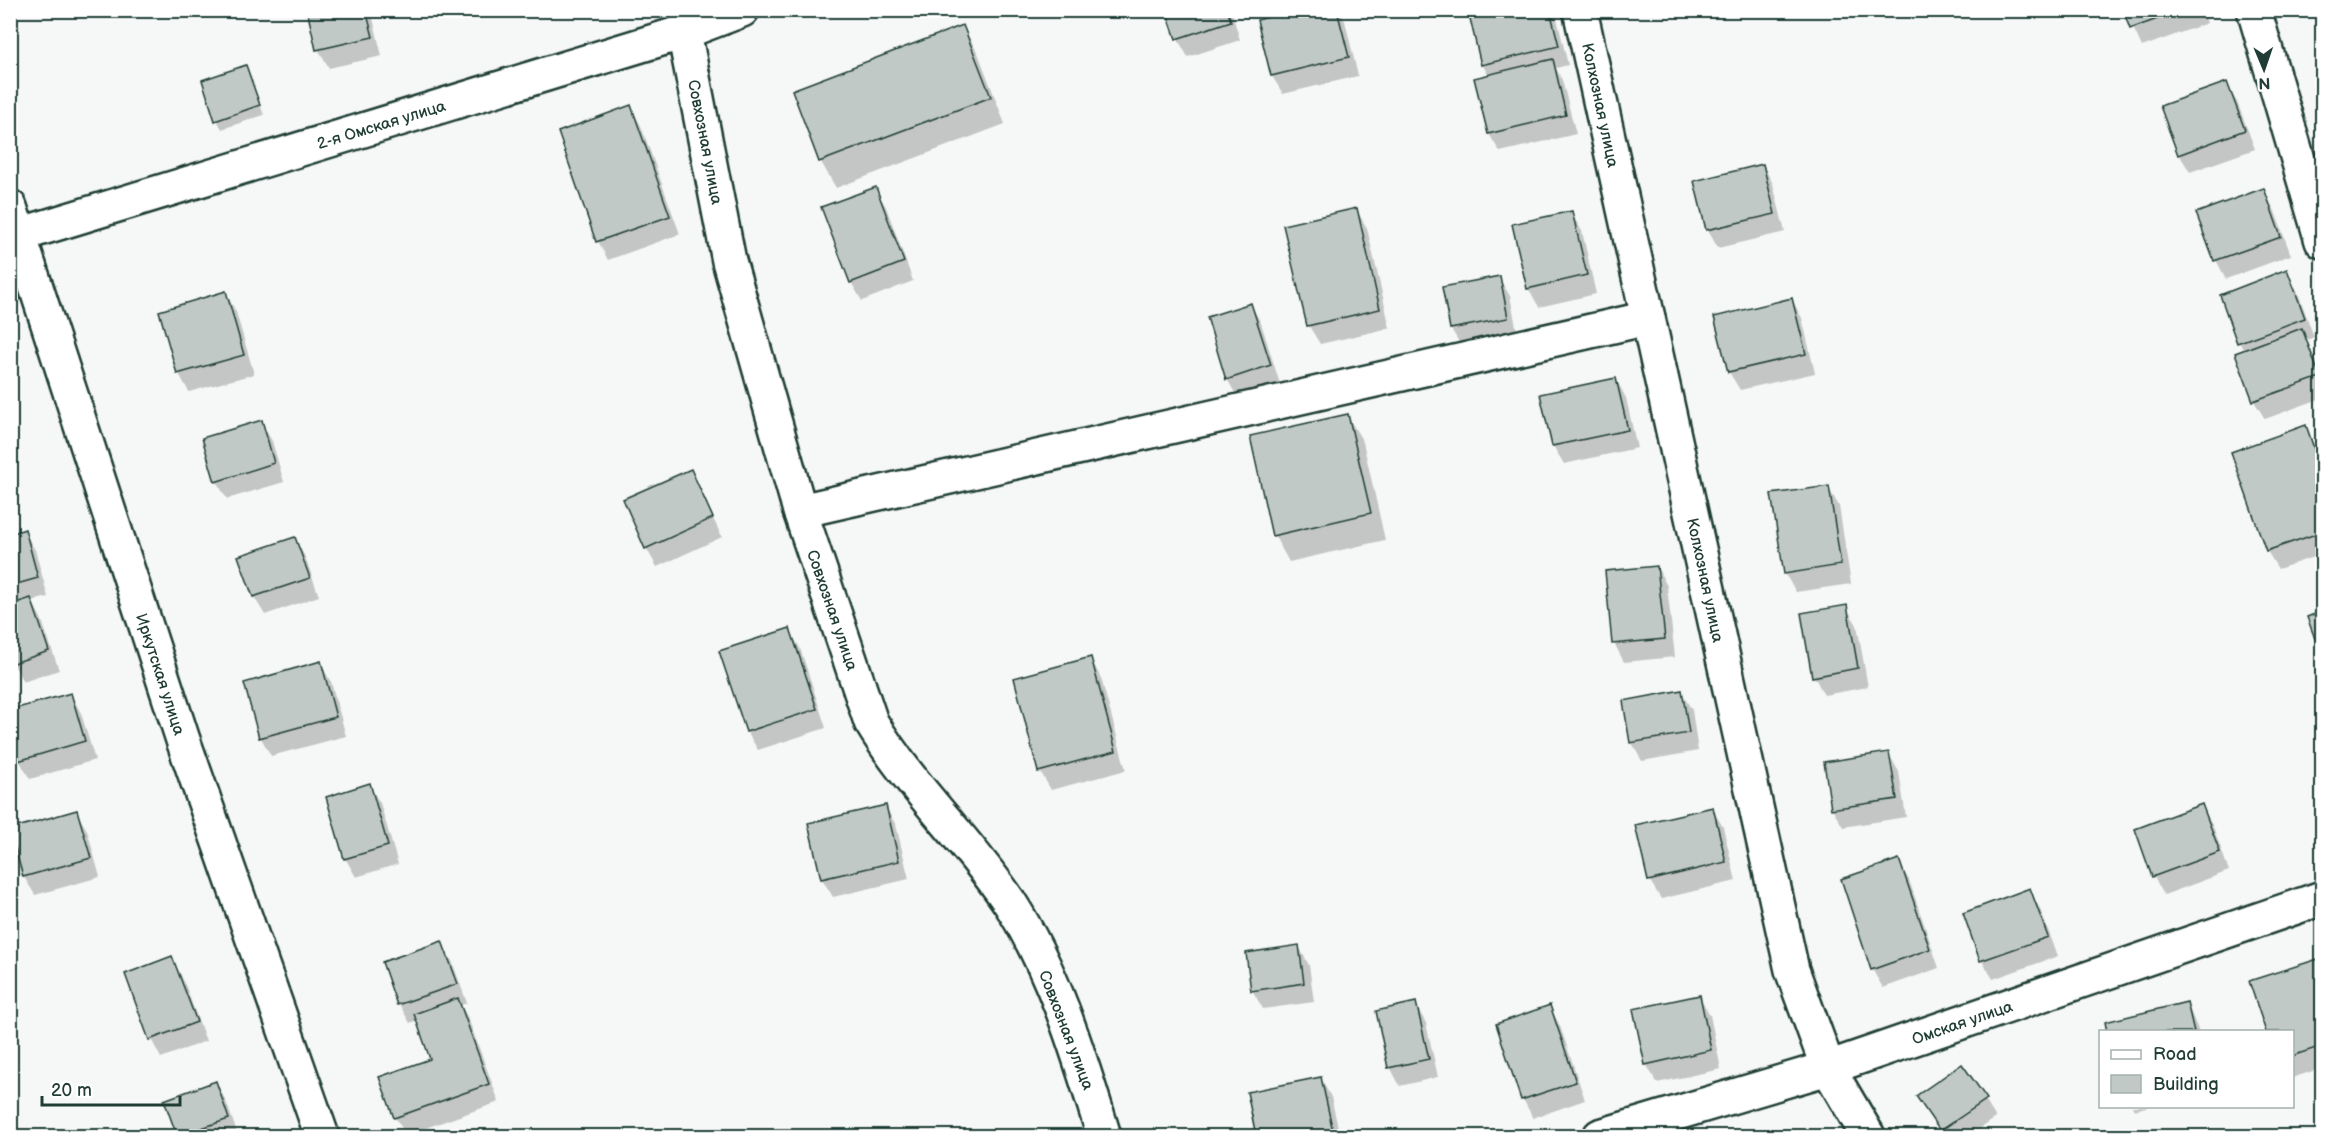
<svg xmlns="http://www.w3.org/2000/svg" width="2333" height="1147" font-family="'Balsamiq Sans',sans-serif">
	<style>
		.shadow { fill: #0003 }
		.building { fill: #c0c9c6; stroke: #1f3d34; stroke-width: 1.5 }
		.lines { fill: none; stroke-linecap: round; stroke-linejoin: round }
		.minor-casing { stroke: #1f3d34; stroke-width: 38 }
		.minor { stroke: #fff; stroke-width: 33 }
		.labels { text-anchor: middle; stroke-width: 4.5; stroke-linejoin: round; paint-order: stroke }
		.street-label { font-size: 16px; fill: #1f3d34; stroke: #fff }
	</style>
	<rect width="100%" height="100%" fill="#f6f7f7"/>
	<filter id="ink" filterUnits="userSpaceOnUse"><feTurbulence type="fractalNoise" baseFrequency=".0167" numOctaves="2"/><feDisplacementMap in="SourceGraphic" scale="12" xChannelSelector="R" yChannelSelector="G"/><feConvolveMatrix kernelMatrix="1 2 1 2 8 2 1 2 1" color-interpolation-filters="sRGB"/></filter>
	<g filter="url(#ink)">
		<!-- shadow -->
		<g class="shadow">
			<path d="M309,10H371L382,56L329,68L318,49Z"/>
			<path d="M1168,10H1231L1240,40L1188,57L1177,38Z"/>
			<path d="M1303,10H1339L1345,21L1358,76L1283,94L1272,76Z"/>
			<path d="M1469,10H1555L1568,65L1556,68L1562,80L1576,134L1500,152L1489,134L1476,79L1489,76L1482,64Z"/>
			<path d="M2125,10H2203L2207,23L2142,47Z"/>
			<path d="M963,27L978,53L1005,124L836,188L821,162L794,91Z"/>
			<path d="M246,67L264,115L222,129L217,120Z"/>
			<path d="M2226,84L2237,102L2255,149L2190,172L2179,154Z"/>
			<path d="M631,107L641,126L680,234L608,260L598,241Z"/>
			<path d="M1763,165L1773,184L1785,232L1718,248L1707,229Z"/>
			<path d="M875,189L886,207L913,281L862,301L851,282Z"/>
			<path d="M2263,190L2274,209L2291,255L2226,279L2216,260Z"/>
			<path d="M1356,209L1367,228L1390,328L1320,344L1309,326L1285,226Z"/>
			<path d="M1571,213L1582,231L1596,294L1539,307L1528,288Z"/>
			<path d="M2286,271L2297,290L2314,337L2307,340L2322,376V398L2265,419L2254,401L2237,354L2244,351L2239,342Z"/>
			<path d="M1499,278L1510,296L1518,336L1462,347L1451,329Z"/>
			<path d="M226,293L236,312L254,374L189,392L179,374L161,312Z"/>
			<path d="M1792,300L1802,318L1815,373L1740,390L1729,372Z"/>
			<path d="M1251,305L1261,323L1280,384L1238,398L1227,379Z"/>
			<path d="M1616,379L1626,398L1637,448L1564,464L1553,446Z"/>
			<path d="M1347,415L1363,442L1385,540L1289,562L1274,535Z"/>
			<path d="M261,422L272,441L284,482L227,499L216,481Z"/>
			<path d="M2306,427L2322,463V554L2278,569L2267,551L2233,453Z"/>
			<path d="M690,471L722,537L657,567L646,548Z"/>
			<path d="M1828,487L1839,506L1851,584L1796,592L1785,574Z"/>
			<path d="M24,531L35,550L48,597L32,601L41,618L59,670L23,682L10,657V535Z"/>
			<path d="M295,539L305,557L319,596L265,615L254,597Z"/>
			<path d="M1657,567L1667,586L1675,657L1624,662L1614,643Z"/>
			<path d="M1846,607L1857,625L1868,687L1824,695L1814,676Z"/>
			<path d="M2322,613V654L2309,618Z"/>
			<path d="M789,630L800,648L826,728L758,750L747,732Z"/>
			<path d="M1091,659L1101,678L1126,770L1051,790L1040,771Z"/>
			<path d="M320,663L331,682L346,736L271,756L261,738L246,684Z"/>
			<path d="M1681,692L1692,710L1698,751L1642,761L1631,742Z"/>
			<path d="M71,695L81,713L95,760L30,779L19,760Z"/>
			<path d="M1889,754L1899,772L1906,817L1843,827L1832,808Z"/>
			<path d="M369,785L380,803L398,864L356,877L345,858Z"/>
			<path d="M885,806L896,825L909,879L833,897L822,879L809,824Z"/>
			<path d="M2201,806L2212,824L2229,871L2164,895L2154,877L2136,830Z"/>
			<path d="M1712,809L1723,827L1736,881L1661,899L1650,881Z"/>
			<path d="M76,812L87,830L100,877L35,895L24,877L11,830Z"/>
			<path d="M1898,861L1909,880L1939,968L1883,988L1872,969Z"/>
			<path d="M2030,890L2040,909L2058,956L1993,979L1982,961L1965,914Z"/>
			<path d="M442,943L452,961L467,1003L461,1005L468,1018L499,1102L406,1135L395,1117L431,1060L417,1020L410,1023L399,1004L384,963Z"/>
			<path d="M1299,947L1309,965L1314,1002L1263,1009L1252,990Z"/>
			<path d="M171,958L182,977L206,1041L161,1058L151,1039Z"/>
			<path d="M2317,960L2322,969V1068L2292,1078V1032Z"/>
			<path d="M1699,996L1710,1015L1721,1069L1657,1083L1646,1064Z"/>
			<path d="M1415,1004L1426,1023L1438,1077L1400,1086L1390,1067Z"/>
			<path d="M2187,1004L2199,1032H2109Z"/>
			<path d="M1550,1007L1560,1026L1585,1100L1533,1118L1523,1099Z"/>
			<path d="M1321,1079L1331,1097L1340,1136H1257L1248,1094Z"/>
			<path d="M216,1083L226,1101L238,1136H178L166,1101Z"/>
			<path d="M1985,1100L1996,1118L1969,1136H1944L1929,1115Z"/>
			<path d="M2132,1106H2150L2134,1110Z"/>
		</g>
		<!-- building -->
		<g class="building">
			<path d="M307,10H366L373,37L316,50Z"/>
			<path d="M1166,10H1227L1231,21L1176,39Z"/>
			<path d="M1296,10H1337L1349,57L1271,76L1257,20Z"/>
			<path d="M1468,10H1550L1559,46L1481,65Z"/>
			<path d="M2123,10H2182L2130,29Z"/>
			<path d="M963,25L991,97L819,162L792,90Z"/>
			<path d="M1553,59L1566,115L1488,134L1474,78Z"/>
			<path d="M246,65L260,105L215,121L202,80Z"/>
			<path d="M2227,82L2245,130L2178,155L2160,106Z"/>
			<path d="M631,105L670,216L596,242L558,132Z"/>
			<path d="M1763,164L1775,214L1706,230L1694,181Z"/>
			<path d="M876,187L904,262L850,283L821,207Z"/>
			<path d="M2264,188L2281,237L2214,261L2196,213Z"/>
			<path d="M1357,208L1380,309L1307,326L1283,225Z"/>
			<path d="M1572,211L1587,275L1527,289L1512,224Z"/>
			<path d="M2287,269L2305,318L2237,343L2220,295Z"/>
			<path d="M1500,276L1508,318L1450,329L1442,287Z"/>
			<path d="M226,291L244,355L177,374L159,311Z"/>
			<path d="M1792,298L1806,354L1728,372L1714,317Z"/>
			<path d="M1251,303L1271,365L1226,380L1207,317Z"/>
			<path d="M2302,328L2320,377L2253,401L2235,353Z"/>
			<path d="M1616,378L1628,430L1552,446L1540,394Z"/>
			<path d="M1348,414L1371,513L1272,536L1250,436Z"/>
			<path d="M262,420L274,463L215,482L202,438Z"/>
			<path d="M2306,425L2322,472V532L2266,551L2231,452Z"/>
			<path d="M691,469L713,518L645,549L623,499Z"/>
			<path d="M1829,486L1841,565L1784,574L1771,494Z"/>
			<path d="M25,529L38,578L10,586V534Z"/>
			<path d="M295,537L310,578L253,597L238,556Z"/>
			<path d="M1657,566L1665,639L1612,644L1605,571Z"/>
			<path d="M31,598L49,651L11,664L10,605Z"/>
			<path d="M1847,605L1858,668L1812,677L1801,613Z"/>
			<path d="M2322,611V658L2307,617Z"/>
			<path d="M790,628L817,709L746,732L719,651Z"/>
			<path d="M1091,657L1116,751L1038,772L1014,678Z"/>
			<path d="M321,661L336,717L259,738L244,683Z"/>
			<path d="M1682,690L1689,733L1630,743L1623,701Z"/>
			<path d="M71,693L85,741L18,761L10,735V710Z"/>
			<path d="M1889,752L1897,799L1831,809L1824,762Z"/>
			<path d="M370,783L388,846L344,859L326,797Z"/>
			<path d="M2202,804L2220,852L2152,877L2135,829Z"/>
			<path d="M886,805L899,861L821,879L808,823Z"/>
			<path d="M1713,807L1726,862L1648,881L1635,825Z"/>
			<path d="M77,810L91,858L23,877L10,829Z"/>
			<path d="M1899,859L1930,949L1871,970L1841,879Z"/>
			<path d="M2030,888L2048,937L1980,961L1963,913Z"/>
			<path d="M442,941L458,984L397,1005L382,962Z"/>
			<path d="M1299,945L1304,983L1251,991L1246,953Z"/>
			<path d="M172,956L197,1022L149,1040L125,974Z"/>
			<path d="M2318,959L2322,972V1046L2292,1056V1032H2266L2249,981Z"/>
			<path d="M1700,995L1711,1050L1645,1065L1633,1009Z"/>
			<path d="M458,998L489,1084L394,1118L379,1077L430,1059L414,1014Z"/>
			<path d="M1416,1002L1429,1059L1388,1068L1376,1011Z"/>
			<path d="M2187,1002L2194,1032H2107L2105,1022Z"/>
			<path d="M1550,1005L1576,1082L1521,1100L1496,1024Z"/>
			<path d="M1962,1064L1987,1099L1940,1131L1916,1096Z"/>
			<path d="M1321,1077L1334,1136H1256L1247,1092Z"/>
			<path d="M216,1081L229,1119L177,1136L164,1100Z"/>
		</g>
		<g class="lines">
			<!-- minor casing -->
			<g class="minor-casing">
				<g id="minor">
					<path d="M1580,10L1792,970L1828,1068L1868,1136"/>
					<path d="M2254,10L2322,241"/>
					<path d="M684,32L729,261L800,511L871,722C910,787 968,840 1010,903C1055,973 1080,1058 1104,1136"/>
					<path d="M10,207L183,740L322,1136"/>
					<path d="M19,235L684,32L742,10"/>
					<path d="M800,511L1648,318"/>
					<path d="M1600,1136L1828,1068L2322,898"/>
				</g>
			</g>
			<!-- minor -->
			<use href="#minor" class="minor"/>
		</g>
	</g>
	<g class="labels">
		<!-- street labels -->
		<g class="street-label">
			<text transform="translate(1601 105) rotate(78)" y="6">Колхозная улица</text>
			<text transform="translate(381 124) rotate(-17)" y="6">2-я Омская улица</text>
			<text transform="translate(706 142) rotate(79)" y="6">Совхозная улица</text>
			<text transform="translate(1706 580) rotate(78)" y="6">Колхозная улица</text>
			<text transform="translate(833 610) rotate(71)" y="6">Совхозная улица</text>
			<text transform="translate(161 674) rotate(72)" y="6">Иркутская улица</text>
			<text transform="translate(1962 1022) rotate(-19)" y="6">Омская улица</text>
			<text transform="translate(1067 1030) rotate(69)" y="6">Совхозная улица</text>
		</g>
	</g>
	<!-- margin -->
	<rect width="2333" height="1147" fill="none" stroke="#fff" stroke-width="36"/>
	<rect x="18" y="18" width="2297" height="1111" fill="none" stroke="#1f3d34" stroke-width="2" filter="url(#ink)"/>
	<!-- legend -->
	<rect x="2099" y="1030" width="195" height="78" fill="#ffffff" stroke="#a5b1ae" stroke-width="1.5"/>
	<rect x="2111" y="1050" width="30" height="9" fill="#ffffff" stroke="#a5b1ae" stroke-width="1.5"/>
	<text x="2153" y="1060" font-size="18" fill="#1f3d34">Road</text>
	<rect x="2111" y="1075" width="30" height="18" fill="#c0c9c6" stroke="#a5b1ae" stroke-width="1.5"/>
	<text x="2153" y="1090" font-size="18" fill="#1f3d34">Building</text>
	<!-- north arrow -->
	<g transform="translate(2264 69) rotate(178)" stroke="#ffffff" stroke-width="4.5" paint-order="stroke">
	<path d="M0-4.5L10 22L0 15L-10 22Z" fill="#1f3d34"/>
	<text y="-9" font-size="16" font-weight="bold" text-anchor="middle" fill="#1f3d34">N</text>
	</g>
	<!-- scale -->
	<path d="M42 1096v9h138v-9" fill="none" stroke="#1f3d34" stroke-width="3"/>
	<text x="51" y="1096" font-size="18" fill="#1f3d34" stroke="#ffffff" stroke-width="4.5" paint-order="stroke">20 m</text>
</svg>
